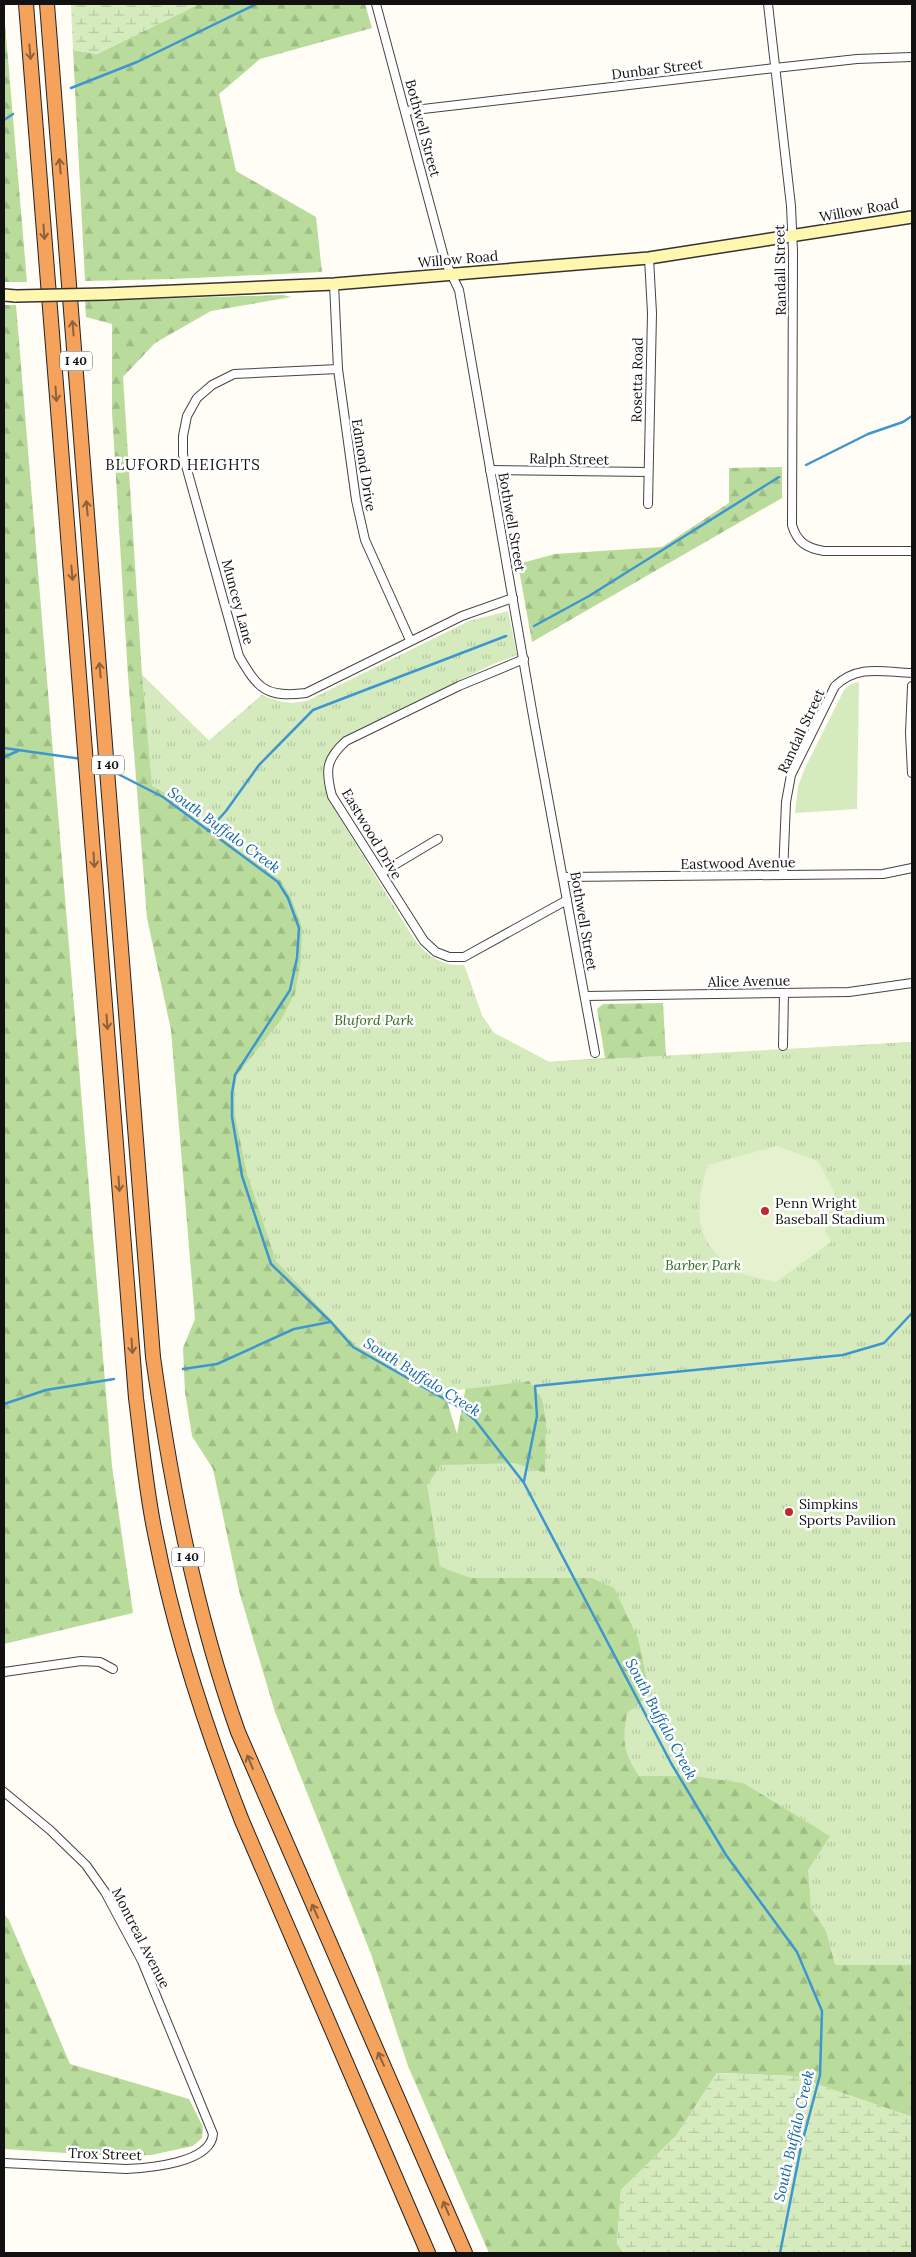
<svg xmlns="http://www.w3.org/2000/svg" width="916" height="2257" font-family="Lora,serif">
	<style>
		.grass { fill: #d5ebbd }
		.forest { fill: url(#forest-firs) }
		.wetland { fill: url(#wetland-marsh) }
		.park { fill: url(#park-tufts) }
		.pitch { fill: #e6f2cf }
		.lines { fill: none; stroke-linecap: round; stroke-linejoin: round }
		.stream { stroke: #3f96cf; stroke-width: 2.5 }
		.street-casing { stroke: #444; stroke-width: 10 }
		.secondary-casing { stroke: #333; stroke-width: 14 }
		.highway-casing { stroke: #222; stroke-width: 16 }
		.street { stroke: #fff; stroke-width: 8 }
		.secondary { stroke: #fff6b0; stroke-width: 11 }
		.highway { stroke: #f5a25d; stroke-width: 14 }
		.secondary-bridge-casing { stroke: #333; stroke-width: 14; stroke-linecap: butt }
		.secondary-bridge { stroke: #fff6b0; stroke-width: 11 }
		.oneway { stroke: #8e613b }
		.poi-dot { fill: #c4262e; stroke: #fff; stroke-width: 2 }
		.labels { text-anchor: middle; stroke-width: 5; stroke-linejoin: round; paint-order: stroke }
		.shield { fill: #fff; stroke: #585858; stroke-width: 1 }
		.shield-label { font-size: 12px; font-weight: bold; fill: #111 }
		.street-label { font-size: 14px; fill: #111; stroke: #fff }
		.park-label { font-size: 14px; font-style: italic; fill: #2f6b1f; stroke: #fff }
		.poi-label { font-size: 14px; fill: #111; stroke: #fff; text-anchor: start }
		.neighbourhood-label { font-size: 15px; letter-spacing: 1px; fill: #111; stroke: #fff }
		.water-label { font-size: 15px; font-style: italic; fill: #1768a6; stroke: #fff }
	</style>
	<defs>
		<pattern id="forest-firs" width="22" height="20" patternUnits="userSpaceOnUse" patternTransform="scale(1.25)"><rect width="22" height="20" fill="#b9dc9c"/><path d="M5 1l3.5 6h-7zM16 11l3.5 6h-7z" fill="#9ebc85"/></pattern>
		<pattern id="wetland-marsh" width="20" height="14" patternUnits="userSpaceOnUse" patternTransform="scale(1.25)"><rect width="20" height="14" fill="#d5ebbd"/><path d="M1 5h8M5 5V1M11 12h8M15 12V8" fill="none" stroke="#b6c8a1"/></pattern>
		<pattern id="park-tufts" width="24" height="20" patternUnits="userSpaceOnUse" patternTransform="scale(1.25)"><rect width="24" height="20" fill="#d5ebbd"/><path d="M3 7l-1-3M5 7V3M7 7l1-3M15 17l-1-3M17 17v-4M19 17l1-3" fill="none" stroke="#b6c8a1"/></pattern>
	</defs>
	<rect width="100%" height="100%" fill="#fffdf5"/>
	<!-- grass -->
	<path class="grass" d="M859,682L857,809L795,813L798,787L804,770L844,690L851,684Z"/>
	<!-- forest -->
	<g class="forest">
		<path d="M199,4H365L372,28L260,59L219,94L236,171L316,217L322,272L172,279L85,281L73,50L97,54Z"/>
		<path d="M4,12L5,24L27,282H4Z"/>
		<path d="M283,295L291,297L211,311L155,343L123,377L142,675L209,741L262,695C278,703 291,705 307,701L283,861L457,1434L510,1153L464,965L482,1016L494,1033L549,1062L605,1058L597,1009L603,1004L663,1003L666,1057L912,1042V2117L793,2076L717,2073L676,2136L621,2190L617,2244L624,2253H489L408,2066L371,1954L275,1712L239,1591L213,1469L192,1436L185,1392L183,1348L195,1319L171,1030L147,918L128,676L112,412V324L86,317L85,301Z"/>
		<path d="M4,305H16L112,1466L133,1613L4,1644Z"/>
		<path d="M782,467V498L532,642L518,564L555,554L662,547L729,503V468Z"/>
		<path d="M4,1914L9,1920L70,2064L189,2099L203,2127L202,2138L193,2146L151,2155L114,2156L4,2149Z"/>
	</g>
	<!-- wetland -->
	<g class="wetland">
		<path d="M71,4H199L97,54L73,50Z"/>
		<path d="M717,2073L793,2076L912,2117V2253H624L617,2244L621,2190L676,2136Z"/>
	</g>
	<!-- park -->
	<path class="park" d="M508,611L517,655L491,665L342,738C320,761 318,779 333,807L414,939C428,957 442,966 464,965L482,1016L494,1033L549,1062L912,1042V1965H835L826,1931L811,1908L808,1870L830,1836L743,1783L692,1776H639C623,1752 622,1741 627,1713L650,1694L638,1638L614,1588L592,1578H471L440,1567L427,1485L441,1465L515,1463L545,1473L546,1420L542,1399L529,1381L458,1390L440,1389L425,1384L355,1345L276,1261L247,1174L235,1116L234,1093L237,1075L281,1020L295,993L301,961L302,927L290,895L280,880L220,837L210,825L179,801L152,786L142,675L209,741L262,695C278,703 291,705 307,701L469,621Z"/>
	<!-- pitch -->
	<path class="pitch" d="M777,1146L818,1161L835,1193L825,1231L831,1242L776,1282C764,1279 750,1277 738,1272C731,1268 723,1261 717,1255C692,1229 698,1196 708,1165Z"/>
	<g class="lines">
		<!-- stream -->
		<g class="stream">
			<path d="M71,88L137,62L256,4"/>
			<path d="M4,120L13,114"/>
			<path d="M806,465L868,434L903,422L912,416"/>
			<path d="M534,626L589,596L779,477"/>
			<path d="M4,748L82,759"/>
			<path d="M4,757L18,751"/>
			<path d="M112,771L163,797L278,882L288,898L299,928L297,958L290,990L235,1075L232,1093V1117L242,1176L271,1264L331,1322L353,1347L462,1409L475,1420L524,1483L671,1763L726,1855L797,1952L822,2011L820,2075L801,2147L780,2253"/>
			<path d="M208,831L226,811L259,765L313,710L506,636"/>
			<path d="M183,1369L217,1364L294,1329L330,1322"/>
			<path d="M4,1404L46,1390L114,1379"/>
			<path d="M524,1481L537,1416L535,1386L843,1355L884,1343L912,1313"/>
		</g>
		<!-- street casing -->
		<g class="street-casing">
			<g id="street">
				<path d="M376,4L445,261L459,290L533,716L595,1053"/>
				<path d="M768,4L791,206L793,252L792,525C797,542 806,548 824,551H912"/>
				<path d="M406,111L775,68L857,59L912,57"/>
				<path d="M334,284L338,369L356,500L365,540L410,640"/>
				<path d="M338,369L234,374L212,385L197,398L187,416L183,436V455L239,656C258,689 266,698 306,693L462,616L513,598"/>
				<path d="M490,470L648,472"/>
				<path d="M648,504L652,313L649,258"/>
				<path d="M524,659L459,686L346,741C326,759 325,770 332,796L424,941L436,952L449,957H464L567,900"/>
				<path d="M912,686L910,733L912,773"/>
				<path d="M381,873L438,839"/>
				<path d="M783,875L786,802L791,775L835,686C858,664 883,672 912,673"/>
				<path d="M563,877L883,874L912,868"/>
				<path d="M585,996L849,992L912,983"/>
				<path d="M783,1046L784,993"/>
				<path d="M4,1672L81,1661L100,1662L113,1669"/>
				<path d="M4,1792L50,1830L86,1865L105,1892L142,1961L213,2134C211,2163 149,2168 126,2169L4,2163"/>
			</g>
		</g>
		<!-- secondary casing -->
		<g class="secondary-casing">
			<g id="secondary">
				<path d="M105,294L334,284L649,258L912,217"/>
				<path d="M4,295L16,296"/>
			</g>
		</g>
		<!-- highway casing -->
		<g class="highway-casing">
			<g id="highway">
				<path d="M26,4L136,1398C142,1445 146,1492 156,1538C175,1635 206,1729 242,1821L428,2253"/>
				<path d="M47,4L153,1357C171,1485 195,1610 238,1732L465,2253"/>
			</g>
		</g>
		<!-- street -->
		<use href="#street" class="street"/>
		<!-- secondary -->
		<use href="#secondary" class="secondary"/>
		<!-- highway -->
		<use href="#highway" class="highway"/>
		<!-- secondary-bridge casing -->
		<g class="secondary-bridge-casing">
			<path id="secondary-bridge" d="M16,296L105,294"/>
		</g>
		<!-- secondary-bridge -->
		<use href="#secondary-bridge" class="secondary-bridge"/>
	</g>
	<!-- one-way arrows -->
	<defs><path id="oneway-shaft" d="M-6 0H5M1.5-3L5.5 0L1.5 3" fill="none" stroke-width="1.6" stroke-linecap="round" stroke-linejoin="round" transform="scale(1.25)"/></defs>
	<g class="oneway">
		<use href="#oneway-shaft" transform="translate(30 52) rotate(85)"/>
		<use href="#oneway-shaft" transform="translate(60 166) rotate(-95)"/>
		<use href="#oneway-shaft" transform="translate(44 232) rotate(86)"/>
		<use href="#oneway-shaft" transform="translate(73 328) rotate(-95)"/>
		<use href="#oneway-shaft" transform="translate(56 394) rotate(86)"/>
		<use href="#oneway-shaft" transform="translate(87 508) rotate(-95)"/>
		<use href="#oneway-shaft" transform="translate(72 573) rotate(85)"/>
		<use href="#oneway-shaft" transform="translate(100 670) rotate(-95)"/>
		<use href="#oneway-shaft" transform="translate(94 860) rotate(86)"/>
		<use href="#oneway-shaft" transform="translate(107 1022) rotate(86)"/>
		<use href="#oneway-shaft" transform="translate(119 1184) rotate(86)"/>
		<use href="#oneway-shaft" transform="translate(132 1346) rotate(86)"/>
		<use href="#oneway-shaft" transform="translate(250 1762) rotate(-112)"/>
		<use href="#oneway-shaft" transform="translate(315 1911) rotate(-114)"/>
		<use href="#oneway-shaft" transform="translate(381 2059) rotate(-114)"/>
		<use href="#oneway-shaft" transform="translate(446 2208) rotate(-113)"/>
	</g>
	<!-- markers -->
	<g class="poi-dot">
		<circle cx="765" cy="1211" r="5"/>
		<circle cx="789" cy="1512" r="5"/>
	</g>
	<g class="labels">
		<!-- shield labels -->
		<g class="shield">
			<rect x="60" y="351.5" width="32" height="19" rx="4"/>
			<rect x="92" y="755.5" width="32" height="19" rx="4"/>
			<rect x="172" y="1547.5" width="32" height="19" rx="4"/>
		</g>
		<g class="shield-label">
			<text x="76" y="365">I 40</text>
			<text x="108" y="769">I 40</text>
			<text x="188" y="1561">I 40</text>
		</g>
		<!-- street labels -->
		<g class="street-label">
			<text transform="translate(657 69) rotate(-7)" y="5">Dunbar Street</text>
			<text transform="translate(423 128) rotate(75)" y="5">Bothwell Street</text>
			<text transform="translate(859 210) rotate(-10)" y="5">Willow Road</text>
			<text transform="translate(458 259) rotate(-5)" y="5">Willow Road</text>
			<text transform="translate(780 270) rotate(-91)" y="5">Randall Street</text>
			<text transform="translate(637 380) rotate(-89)" y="5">Rosetta Road</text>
			<text transform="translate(569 459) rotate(1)" y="5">Ralph Street</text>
			<text transform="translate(364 465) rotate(81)" y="5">Edmond Drive</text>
			<text transform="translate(512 522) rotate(80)" y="5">Bothwell Street</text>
			<text transform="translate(238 602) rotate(75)" y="5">Muncey Lane</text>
			<text transform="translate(801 731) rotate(-65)" y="5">Randall Street</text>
			<text transform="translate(372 834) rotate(59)" y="5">Eastwood Drive</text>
			<text transform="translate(738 863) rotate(-1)" y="5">Eastwood Avenue</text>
			<text transform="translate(584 921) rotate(80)" y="5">Bothwell Street</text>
			<text transform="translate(749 981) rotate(-1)" y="5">Alice Avenue</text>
			<text transform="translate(141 1938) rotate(63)" y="5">Montreal Avenue</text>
			<text transform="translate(105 2154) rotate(2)" y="5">Trox Street</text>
		</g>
		<!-- park labels -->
		<g class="park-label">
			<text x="374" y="1025">Bluford Park</text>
			<text x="703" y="1270">Barber Park</text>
		</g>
		<!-- poi labels -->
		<g class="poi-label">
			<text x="775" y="1208">Penn Wright<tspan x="775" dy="16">Baseball Stadium</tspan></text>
			<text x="799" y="1509">Simpkins<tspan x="799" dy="16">Sports Pavilion</tspan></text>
		</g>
		<!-- neighbourhood labels -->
		<g class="neighbourhood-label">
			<text x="183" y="470">BLUFORD HEIGHTS</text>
		</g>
		<!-- water labels -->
		<g class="water-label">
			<text transform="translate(224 830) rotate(36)" y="5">South Buffalo Creek</text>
			<text transform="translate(422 1377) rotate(32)" y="5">South Buffalo Creek</text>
			<text transform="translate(661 1719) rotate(62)" y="5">South Buffalo Creek</text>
			<text transform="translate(794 2136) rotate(-77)" y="5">South Buffalo Creek</text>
		</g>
	</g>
	<!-- border -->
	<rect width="916" height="2257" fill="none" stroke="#111111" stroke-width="10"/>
</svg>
